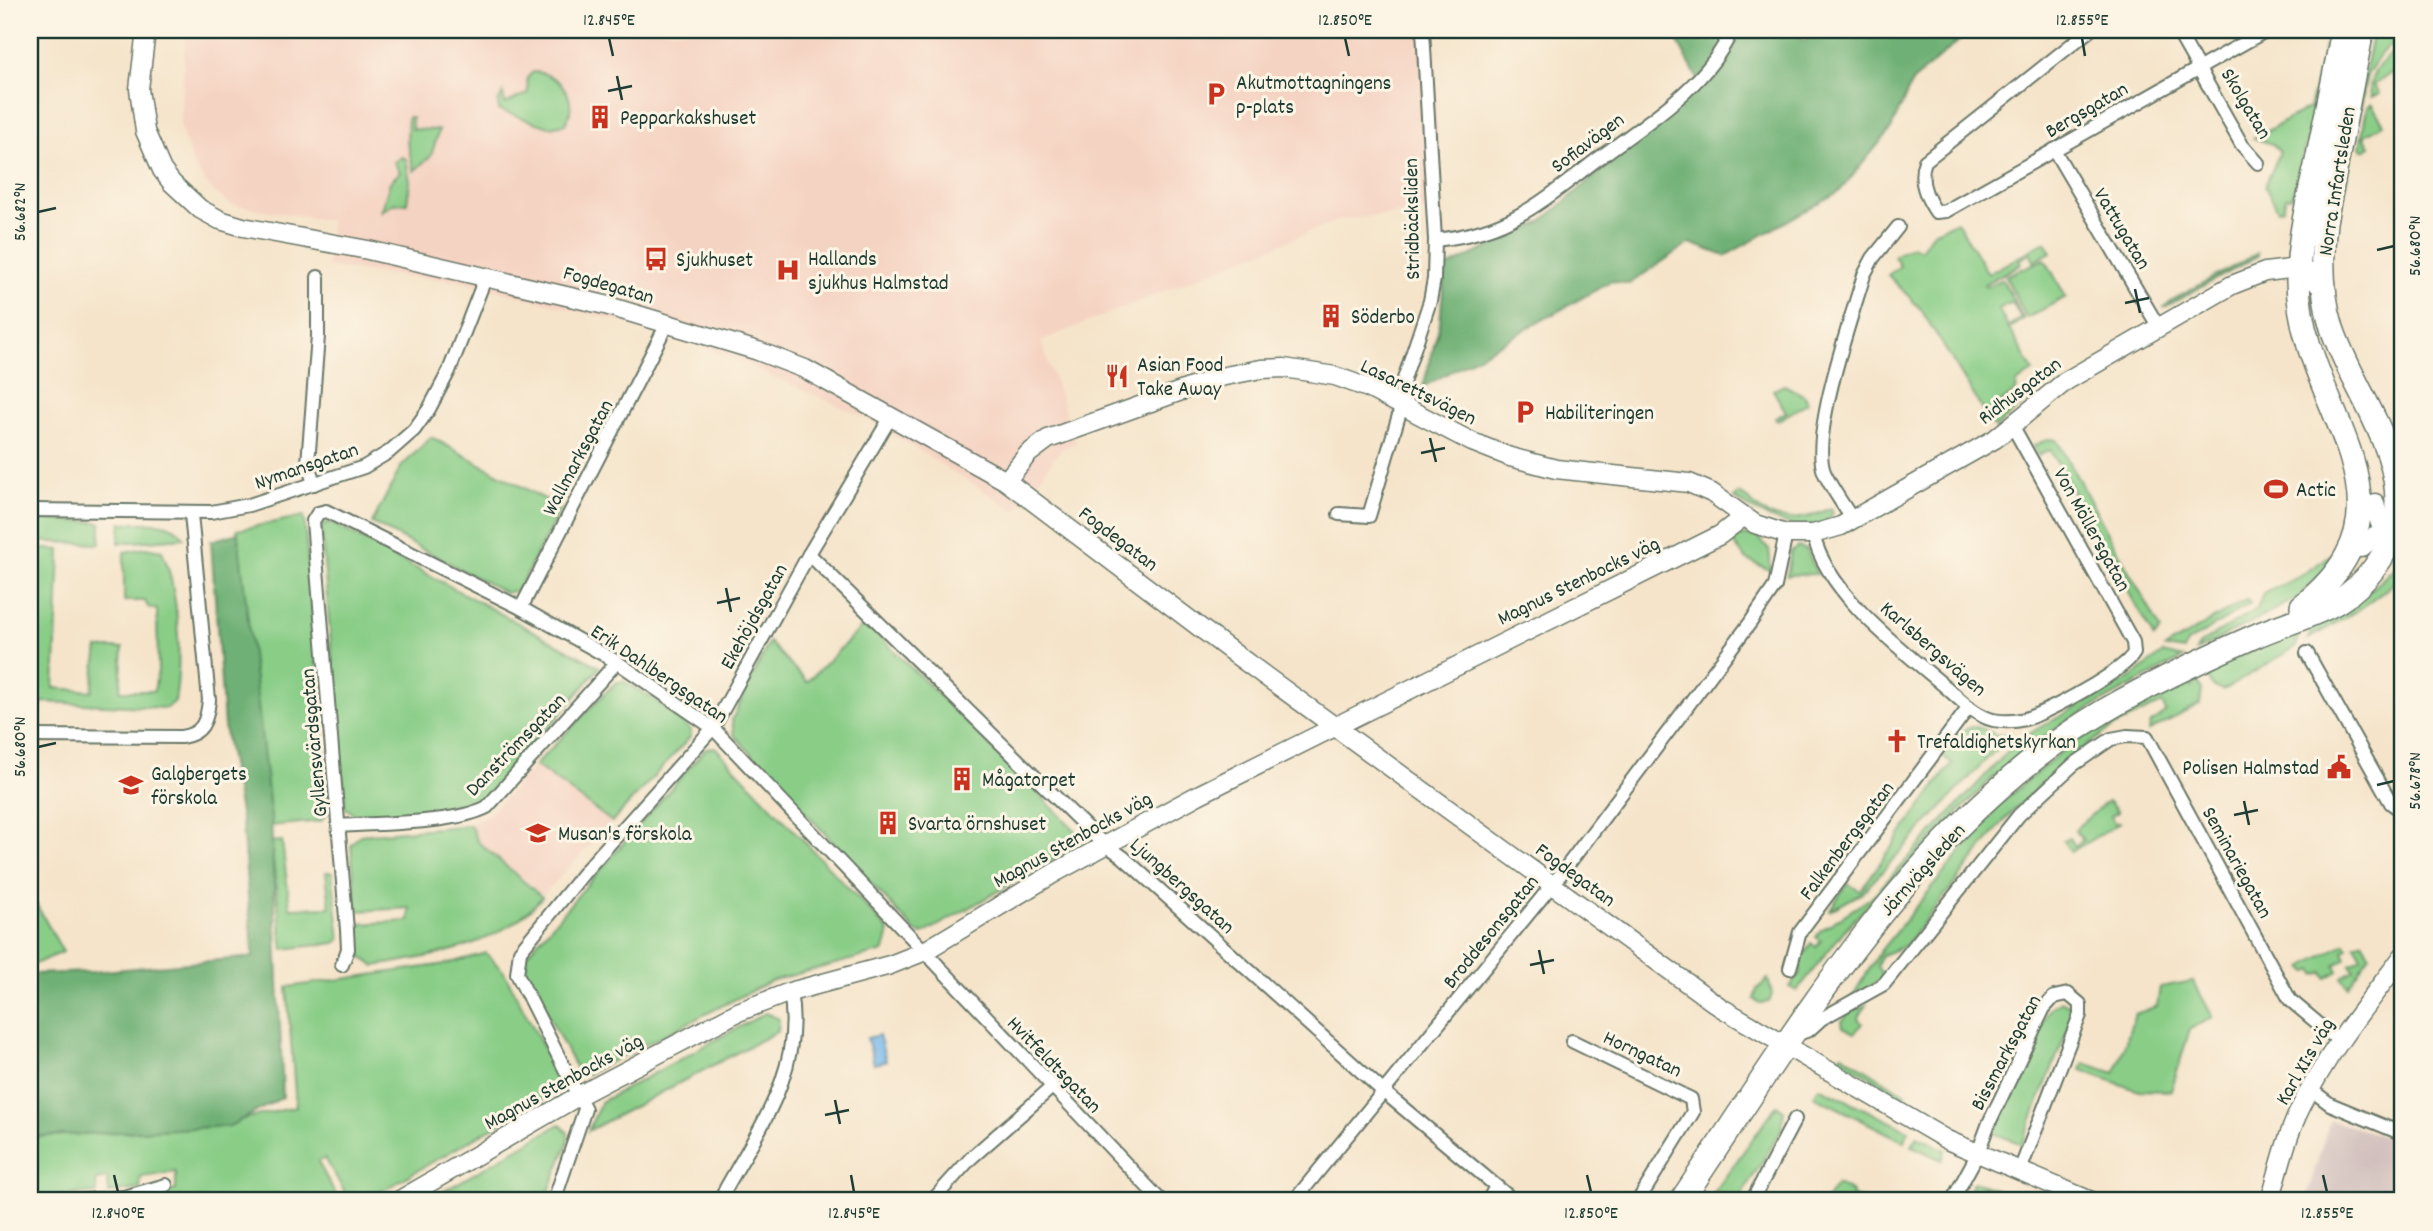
<svg xmlns="http://www.w3.org/2000/svg" width="2433" height="1231" font-family="Dekko,sans-serif">
	<style>
		.built { fill: #f5d3c2 }
		.industrial { fill: #d1c0bd }
		.green { fill: #89cd87; stroke: #54855e; stroke-width: 2 }
		.forest { fill: #6eb074; stroke: #467654; stroke-width: 2 }
		.water { fill: #77b8ec; stroke: #4b7a90; stroke-width: 2 }
		.lines { fill: none; stroke-linecap: round; stroke-linejoin: round }
		.street-casing { stroke: #6a7768; stroke-width: 16 }
		.secondary-casing { stroke: #6a7768; stroke-width: 21 }
		.highway-casing { stroke: #6a7768; stroke-width: 26 }
		.street { stroke: #fff; stroke-width: 12 }
		.secondary { stroke: #fff; stroke-width: 18 }
		.highway { stroke: #fff; stroke-width: 23 }
		.ticks { fill: none; stroke: #1f3d34; stroke-width: 2.5 }
		.labels { text-anchor: middle; stroke-width: 6; stroke-linejoin: round; paint-order: stroke }
		.poi-label { font-size: 21px; fill: #1f3d34; stroke: #fcf5e5; text-anchor: start }
		.street-label { font-size: 21px; fill: #1f3d34; stroke: #fcf5e5 }
		.neatline { fill: none; stroke: #1f3d34; stroke-width: 2.5 }
		.ticks-label { font-size: 18px; text-anchor: middle; fill: #1f3d34 }
	</style>
	<rect width="100%" height="100%" fill="#fcf5e5"/>
	<filter id="ink" filterUnits="userSpaceOnUse"><feTurbulence type="fractalNoise" baseFrequency=".0143" numOctaves="2"/><feDisplacementMap in="SourceGraphic" scale="14" xChannelSelector="R" yChannelSelector="G"/><feConvolveMatrix kernelMatrix="1 2 1 2 8 2 1 2 1" color-interpolation-filters="sRGB"/></filter>
	<filter id="wash" filterUnits="userSpaceOnUse"><feTurbulence type="fractalNoise" baseFrequency=".00686" numOctaves="4" result="noise"/><feDisplacementMap in="SourceGraphic" scale="28" xChannelSelector="R" yChannelSelector="G"/><feGaussianBlur stdDeviation="1.57" result="paint"/><feColorMatrix in="noise" values="0 0 0 0 0 0 0 0 0 0 0 0 0 0 0 0 0 1.4 0 .05"/><feComposite in="paint" operator="in"/></filter>
	<g filter="url(#wash)">
		<rect width="100%" height="100%" fill="#f5e4ca"/>
		<!-- built -->
		<g class="built">
			<path d="M186,30H1434L1441,209L1339,220L1041,341L1076,443L1061,449L1016,511L867,418L682,337L463,282L327,267L330,221L229,204L212,190L194,167L180,126Z"/>
			<path d="M535,766L611,823L543,895L479,842L470,823L488,815Z"/>
		</g>
		<!-- industrial -->
		<path class="industrial" d="M2330,1120L2403,1142V1201H2305Z"/>
		<!-- green -->
		<g class="green">
			<path d="M2329,30H2334L2332,45L2292,197H2286L2283,208L2278,210L2265,186L2280,152L2272,144L2254,138L2309,108Z"/>
			<path d="M2373,30H2396L2401,38L2382,52L2367,75L2343,196L2340,204H2337Z"/>
			<path d="M2399,49L2403,55V66L2374,84L2380,94L2371,97C2367,76 2381,60 2399,49Z"/>
			<path d="M533,72C559,72 581,100 565,124L549,127L499,110L498,102L503,93L505,104L528,93L527,78Z"/>
			<path d="M2371,104L2384,124L2364,136L2370,146L2364,150L2360,147L2367,107Z"/>
			<path d="M408,117H412V129L439,130L431,156L414,171L407,142Z"/>
			<path d="M402,157L406,159L410,182L407,203L392,204L381,212L390,182L400,172L394,162Z"/>
			<path d="M1957,221L1988,274L2045,242L2051,252L2033,262L2031,253L2019,260L2021,264L1984,284L1986,287L2002,279L2024,319L2011,327L2010,325L2021,318L2012,302L1998,309L2033,371L2017,383L2016,391L1986,415L1920,308L1888,275L1900,266L1894,256L1912,246L1921,250L1933,232Z"/>
			<path d="M2258,253V256L2163,308L2172,300Z"/>
			<path d="M2045,259L2066,297L2027,318L2005,276Z"/>
			<path d="M1784,385L1805,396L1807,403L1777,421L1775,418L1786,412L1773,390Z"/>
			<path d="M2022,395L2026,400L1996,428L1987,422Z"/>
			<path d="M431,437L561,508L518,590L506,593L372,523L401,467Z"/>
			<path d="M2048,439L2056,440L2060,446L2153,615L2161,630L2154,638L2050,450L2038,456L2033,446Z"/>
			<path d="M1739,494C1748,498 1754,506 1762,511C1785,525 1809,519 1831,508L1833,513C1811,545 1757,513 1734,498Z"/>
			<path d="M304,516L329,811L321,821L250,828L243,596L237,530Z"/>
			<path d="M30,519L98,522L101,523L100,544L30,541Z"/>
			<path d="M330,522L600,667L542,736L476,806L358,816L345,808L321,528L323,524Z"/>
			<path d="M121,523C142,524 172,517 184,538L119,543Z"/>
			<path d="M1745,535L1758,537L1769,549L1771,571L1746,559L1730,539Z"/>
			<path d="M2354,539L2299,597L2196,651L2200,644L2257,609L2263,594L2299,577Z"/>
			<path d="M1798,547L1807,550L1817,574L1787,575L1791,552Z"/>
			<path d="M30,548L60,550L54,688L92,691L98,648H123L120,691H154L158,671L157,610L148,607L145,601H124V552L146,548L162,551C179,590 182,660 175,701L167,708L42,702L38,719L30,718Z"/>
			<path d="M2403,561V573C2377,602 2341,620 2308,639L2314,625L2348,609Z"/>
			<path d="M2247,599L2250,604L2187,643L2184,651L2165,648Z"/>
			<path d="M866,623L1081,836V844L923,934L916,932L734,735L732,720L769,642L807,682Z"/>
			<path d="M2299,630L2296,647L2224,690L2213,687L2206,673L2208,670Z"/>
			<path d="M2163,653L2183,658L2063,723L1995,775L1847,927L1797,991L1790,987L1800,973L1801,959L1811,943L1816,947L1821,941L1816,937L1821,930L1872,897L2011,748L2035,730L2131,678Z"/>
			<path d="M2196,678L2202,690L2200,704L2149,731L2151,723L2166,712L2162,703L2113,727L2064,762L2007,817L1905,946L1882,955L1877,966L1884,978L1852,997L1881,950L2000,804L2063,750L2102,726L2192,679L2190,686L2193,687Z"/>
			<path d="M623,681L654,699L691,730V736L612,822L535,765L615,683Z"/>
			<path d="M1977,726L1996,735L2010,734L1862,893L1829,911L1847,883L1860,891L1952,763L1940,754C1947,740 1961,728 1977,726Z"/>
			<path d="M715,747L889,931L884,951L771,981L585,1075L577,1071L526,972V955L706,748Z"/>
			<path d="M2108,801L2118,812L2111,816L2114,823L2121,822L2071,852L2063,841L2070,838L2075,847L2083,840L2075,831L2076,828Z"/>
			<path d="M470,825L478,842L542,897C501,946 435,956 375,966L361,957L358,924L409,921L410,908L357,911L351,845L360,835Z"/>
			<path d="M282,841L290,908L330,907L326,872H332L340,939L335,943L283,949L271,842Z"/>
			<path d="M35,902L63,952L30,966V903Z"/>
			<path d="M2362,941L2370,955L2348,986L2342,977L2354,970L2350,964L2362,957L2355,945Z"/>
			<path d="M2345,943L2348,948L2343,951L2346,958L2335,965L2338,971L2326,978L2323,972L2316,975L2313,970L2307,973L2303,967Z"/>
			<path d="M486,953L504,972L560,1079L555,1092L364,1201H350L325,1158L318,1162L339,1201H125L176,1190V1172L141,1177L140,1189L109,1193L107,1178L96,1180L97,1193L30,1197V1137L212,1126L296,1107L287,987L446,964Z"/>
			<path d="M1768,979L1772,994L1769,1002L1760,1003L1754,999L1757,989Z"/>
			<path d="M2193,981L2213,1017L2190,1029L2171,1091L2136,1090L2081,1070L2084,1063L2115,1073L2135,1014L2157,1006L2160,987Z"/>
			<path d="M2061,1001L2069,1005L2074,1013L2022,1144L1990,1132L2050,1008Z"/>
			<path d="M1866,1005L1858,1019L1862,1023L1855,1033L1843,1027L1842,1021L1849,1012Z"/>
			<path d="M765,1013L779,1019L778,1031L588,1131L601,1102Z"/>
			<path d="M1842,1054L1905,1094L1900,1103L1894,1100L1885,1086L1845,1062L1838,1057Z"/>
			<path d="M1819,1087L1908,1130L1905,1142L1814,1096Z"/>
			<path d="M1777,1105L1784,1111L1781,1131L1738,1201H1708Z"/>
			<path d="M560,1124L568,1133V1143L545,1201H427Z"/>
			<path d="M1917,1136L1945,1150L1942,1160L1912,1146Z"/>
			<path d="M1973,1182L2032,1201H1964Z"/>
			<path d="M1837,1184L1852,1192L1851,1195L1866,1201H1825Z"/>
		</g>
		<!-- forest -->
		<g class="forest">
			<path d="M1662,30H1795L1803,41L1825,30H1971L1912,82L1891,129L1840,191L1725,256L1690,243L1629,284L1612,281L1423,387L1440,323L1445,268L1540,223L1701,85L1674,35Z"/>
			<path d="M238,533L271,818L283,1097L230,1126L30,1137V974L93,972L253,957L242,823L224,726L211,541Z"/>
		</g>
		<!-- water -->
		<path class="water" d="M879,1035L886,1061L874,1064L867,1038Z"/>
	</g>
	<g filter="url(#ink)">
		<g class="lines">
			<!-- street casing -->
			<g class="street-casing">
				<g id="street">
					<path d="M2090,30L1925,161C1918,179 1925,196 1936,212L1946,211L2267,30"/>
					<path d="M2177,30L2242,145L2258,163"/>
					<path d="M2054,150L2158,326"/>
					<path d="M1435,240C1464,237 1495,229 1521,214C1547,200 1571,179 1595,161C1644,124 1706,88 1732,30"/>
					<path d="M314,484L308,463L318,336V277"/>
					<path d="M30,510L211,512L249,505L364,467L389,452L414,430L429,409L449,371L486,276"/>
					<path d="M1339,514L1369,516L1399,415L1404,379L1430,301L1434,279L1435,240L1423,30"/>
					<path d="M1852,519C1843,504 1831,488 1824,472C1810,435 1852,316 1864,275L1873,258L1898,227"/>
					<path d="M1813,534C1826,592 1897,646 1941,683C1956,695 1973,715 1993,720C2004,722 2014,722 2025,719C2048,712 2123,672 2134,653L2133,642L2012,425"/>
					<path d="M809,554L1097,838L1123,857L1384,1092L1514,1201"/>
					<path d="M521,608L667,324"/>
					<path d="M2307,653L2391,803L2403,812"/>
					<path d="M30,736L181,737C203,734 207,721 209,700L191,514"/>
					<path d="M340,826C378,823 455,824 487,807L617,662"/>
					<path d="M342,965L348,949L347,930L313,521L318,513L326,511L521,608L617,662L713,728L1161,1201"/>
					<path d="M1790,968L1800,932L1969,707"/>
					<path d="M1795,1035L1809,1030L1821,1019L1884,984L2019,815L2073,765L2111,739L2127,736L2147,737L2290,1000L2339,1041"/>
					<path d="M1572,1041L1691,1099L1693,1112L1638,1201"/>
					<path d="M2310,1089L2330,1104L2403,1134"/>
					<path d="M75,1201L124,1197L166,1185"/>
					<path d="M554,1201L585,1109L517,974L520,951L587,869L713,728L809,554L892,415"/>
					<path d="M719,1201C755,1133 805,1073 790,992"/>
					<path d="M932,1201L971,1158L1051,1088"/>
					<path d="M1294,1201L1561,874L1750,623L1775,586L1786,534"/>
					<path d="M1488,1201L1495,1188"/>
					<path d="M1752,1201L1795,1119"/>
					<path d="M1952,1201L1977,1155L1989,1123L2044,1008L2054,997L2068,994L2080,1004V1015L2019,1173"/>
				</g>
			</g>
			<!-- secondary casing -->
			<g class="secondary-casing">
				<g id="secondary">
					<path d="M146,30L139,89L145,131L162,170L172,183L200,209L220,220L243,227L368,250L605,305L758,351L805,369L1006,481L1235,654L1720,1007L1947,1140L2091,1201"/>
					<path d="M1006,481L1028,454L1048,439L1220,377L1261,369L1284,368L1335,376L1368,388L1472,442L1510,457L1556,469L1689,483L1712,493L1755,524L1786,534H1813L1841,526L1995,439L2066,381L2232,285L2265,272L2298,268L2309,273L2323,290"/>
					<path d="M2375,503C2379,524 2382,539 2403,547"/>
					<path d="M2361,548L2374,537L2393,529"/>
					<path d="M398,1201L580,1095L738,1012L790,992L890,965L923,952L1056,872L1198,795L1720,535L1743,517"/>
					<path d="M2270,1201C2279,1170 2286,1138 2300,1109C2327,1053 2366,1005 2403,956"/>
				</g>
			</g>
			<!-- highway casing -->
			<g class="highway-casing">
				<g id="highway">
					<path d="M2302,606C2433,503 2299,407 2298,281C2298,242 2307,204 2316,166C2325,120 2335,75 2343,30"/>
					<path d="M1681,1201C1801,1024 1916,823 2104,711C2152,683 2203,659 2253,637C2282,624 2313,617 2339,601C2364,585 2387,557 2394,528C2411,457 2353,392 2332,328C2321,293 2321,258 2325,222L2362,30"/>
				</g>
			</g>
			<!-- street -->
			<use href="#street" class="street"/>
			<!-- secondary -->
			<use href="#secondary" class="secondary"/>
			<!-- highway -->
			<use href="#highway" class="highway"/>
		</g>
	</g>
	<!-- ticks -->
	<path class="ticks" d="M609,38L613,56M1345,38L1349,56M2082,38L2085,56M617,76L622,100M608,91L632,86M38,212L56,208M2377,250L2394,246M2135,289L2140,313M2125,303L2149,298M1430,438L1436,462M1421,453L1445,448M726,588L731,612M717,603L740,598M38,747L56,743M2377,785L2394,781M2244,801L2249,825M2234,815L2258,810M1539,950L1544,974M1530,965L1554,960M835,1100L840,1124M825,1115L849,1110M114,1175L118,1192M851,1175L854,1192M1587,1175L1591,1192M2323,1175L2327,1192"/>
	<!-- icons -->
	<defs>
		<g id="parking-bare" transform="scale(1.89)"><path d="M-3.5-5.5H1a3.5 3.5 0 0 1 0 7H-1V5.5H-3.5ZM-1-3.4V-.6H.8a1.4 1.4 0 0 0 0-2.8Z" fill="#c8321e" stroke="#fcf5e5" stroke-width="2.5" paint-order="stroke"/></g>
		<g id="building-bare" transform="scale(1.89)"><path d="M-4-6H4V6H1V3H-1V6H-4ZM-2.5-4.3h1.7v1.8h-1.7ZM.8-4.3h1.7v1.8H.8ZM-2.5-1h1.7V.8h-1.7ZM.8-1h1.7V.8H.8Z" fill="#c8321e" stroke="#fcf5e5" stroke-width="2.5" paint-order="stroke"/></g>
		<g id="bus-bare" transform="scale(1.89)"><path d="M-5-6H5V4H4V6H2V4H-2V6H-4V4H-5ZM-3.5-4V0h7V-4ZM-3.5 1.2v1.5H-2V1.2ZM2 1.2v1.5H3.5V1.2Z" fill="#c8321e" stroke="#fcf5e5" stroke-width="2.5" paint-order="stroke"/></g>
		<g id="hospital-bare" transform="scale(1.89)"><path d="M-5-5h3v3.5h4V-5h3V5h-3V1.5h-4V5h-3Z" fill="#c8321e" stroke="#fcf5e5" stroke-width="2.5" paint-order="stroke"/></g>
		<g id="restaurant-bare" transform="scale(1.89)"><path d="M-5-6h1v4h1v-4h1v4h1v-4h1v5L-1.5 .5V6h-2V.5L-5-1ZM5-6V6H3V1.5H1.5Q1.5-4 5-6Z" fill="#c8321e" stroke="#fcf5e5" stroke-width="2.5" paint-order="stroke"/></g>
		<g id="stadium-bare" transform="scale(1.89)"><path d="M0-5a6.5 5 0 1 0 0 10a6.5 5 0 1 0 0-10ZM-3.5-1.8h7v3.6h-7Z" fill="#c8321e" stroke="#fcf5e5" stroke-width="2.5" paint-order="stroke"/></g>
		<g id="church-bare" transform="scale(1.89)"><path d="M-1.2-6h2.4v3.5h3.3v2.4h-3.3V6h-2.4V-.1h-3.3v-2.4h3.3Z" fill="#c8321e" stroke="#fcf5e5" stroke-width="2.5" paint-order="stroke"/></g>
		<g id="civic-bare" transform="scale(1.89)"><path d="M-.6-6.5H3V-4.5H.6V-3L4-1V1h2V6H-6V1h2V-1L-.6-3ZM-1.2 2.5V6h2.4V2.5Z" fill="#c8321e" stroke="#fcf5e5" stroke-width="2.5" paint-order="stroke"/></g>
		<g id="school-bare" transform="scale(1.89)"><path d="M0-5L7-2L0 1L-7-2ZM-4 1L0 2.5L4 1V4Q0 6-4 4Z" fill="#c8321e" stroke="#fcf5e5" stroke-width="2.5" paint-order="stroke"/></g>
	</defs>
	<g fill-rule="evenodd">
		<use href="#parking-bare" x="1216" y="94"/>
		<use href="#building-bare" x="600" y="117"/>
		<use href="#bus-bare" x="656" y="259"/>
		<use href="#hospital-bare" x="788" y="270"/>
		<use href="#building-bare" x="1331" y="316"/>
		<use href="#restaurant-bare" x="1117" y="376"/>
		<use href="#parking-bare" x="1525" y="412"/>
		<use href="#stadium-bare" x="2276" y="489"/>
		<use href="#church-bare" x="1897" y="741"/>
		<use href="#civic-bare" x="2339" y="767"/>
		<use href="#building-bare" x="962" y="779"/>
		<use href="#school-bare" x="131" y="785"/>
		<use href="#building-bare" x="888" y="823"/>
		<use href="#school-bare" x="538" y="833"/>
	</g>
	<g class="labels">
		<!-- poi labels -->
		<g class="poi-label">
			<text x="1236" y="89">Akutmottagningens<tspan x="1236" dy="24">p-plats</tspan></text>
			<text x="620" y="124">Pepparkakshuset</text>
			<text x="808" y="265">Hallands<tspan x="808" dy="24">sjukhus Halmstad</tspan></text>
			<text x="676" y="266">Sjukhuset</text>
			<text x="1351" y="323">Söderbo</text>
			<text x="1137" y="371">Asian Food<tspan x="1137" dy="24">Take Away</tspan></text>
			<text x="1545" y="419">Habiliteringen</text>
			<text x="2296" y="496">Actic</text>
			<text x="1917" y="748">Trefaldighetskyrkan</text>
			<text x="2319" y="774" text-anchor="end">Polisen Halmstad</text>
			<text x="151" y="780">Galgbergets<tspan x="151" dy="24">förskola</tspan></text>
			<text x="982" y="786">Mågatorpet</text>
			<text x="908" y="830">Svarta örnshuset</text>
			<text x="558" y="840">Musan's förskola</text>
		</g>
		<!-- street labels -->
		<g class="street-label">
			<text transform="translate(2247 103) rotate(59)" y="7">Skolgatan</text>
			<text transform="translate(2086 109) rotate(-30)" y="7">Bergsgatan</text>
			<text transform="translate(1587 142) rotate(-37)" y="7">Sofiavägen</text>
			<text transform="translate(2336 181) rotate(-81)" y="7">Norra Infartsleden</text>
			<text transform="translate(1411 219) rotate(-91)" y="7">Stridbäcksliden</text>
			<text transform="translate(2123 228) rotate(59)" y="7">Vattugatan</text>
			<text transform="translate(609 284) rotate(16)" y="7">Fogdegatan</text>
			<text transform="translate(2019 390) rotate(-37)" y="7">Ridhusgatan</text>
			<text transform="translate(1419 391) rotate(26)" y="7">Lasarettsvägen</text>
			<text transform="translate(577 457) rotate(-62)" y="7">Wallmarksgatan</text>
			<text transform="translate(306 465) rotate(-19)" y="7">Nymansgatan</text>
			<text transform="translate(2093 529) rotate(61)" y="7">Von Möllersgatan</text>
			<text transform="translate(1119 538) rotate(37)" y="7">Fogdegatan</text>
			<text transform="translate(1578 580) rotate(-26)" y="7">Magnus Stenbocks väg</text>
			<text transform="translate(753 616) rotate(-61)" y="7">Ekehöjdsgatan</text>
			<text transform="translate(1934 648) rotate(41)" y="7">Karlsbergsvägen</text>
			<text transform="translate(660 673) rotate(34)" y="7">Erik Dahlbergsgatan</text>
			<text transform="translate(313 743) rotate(-95)" y="7">Gyllensvärdsgatan</text>
			<text transform="translate(515 744) rotate(-46)" y="7">Danströmsgatan</text>
			<text transform="translate(1072 839) rotate(-29)" y="7">Magnus Stenbocks väg</text>
			<text transform="translate(1846 840) rotate(-53)" y="7">Falkenbergsgatan</text>
			<text transform="translate(2238 862) rotate(61)" y="7">Seminariegatan</text>
			<text transform="translate(1922 869) rotate(-48)" y="7">Järnvägsleden</text>
			<text transform="translate(1576 874) rotate(36)" y="7">Fogdegatan</text>
			<text transform="translate(1183 885) rotate(42)" y="7">Ljungbergsgatan</text>
			<text transform="translate(1490 931) rotate(-51)" y="7">Broddesonsgatan</text>
			<text transform="translate(2005 1052) rotate(-62)" y="7">Bissmarksgatan</text>
			<text transform="translate(1643 1053) rotate(25)" y="7">Horngatan</text>
			<text transform="translate(2304 1061) rotate(-60)" y="7">Karl XI:s väg</text>
			<text transform="translate(1055 1064) rotate(46)" y="7">Hvitfeldtsgatan</text>
			<text transform="translate(563 1081) rotate(-29)" y="7">Magnus Stenbocks väg</text>
		</g>
	</g>
	<!-- margin -->
	<rect width="2433" height="1231" fill="none" stroke="#fcf5e5" stroke-width="77"/>
	<rect x="38" y="38" width="2356" height="1154" class="neatline"/>
	<g class="ticks-label">
		<text x="609" y="25">12.845°E</text>
		<text x="1345" y="25">12.850°E</text>
		<text x="2082" y="25">12.855°E</text>
		<text transform="translate(19 212) rotate(-90)" y="6">56.682°N</text>
		<text transform="translate(2414 246) rotate(-90)" y="6">56.680°N</text>
		<text transform="translate(19 747) rotate(-90)" y="6">56.680°N</text>
		<text transform="translate(2414 781) rotate(-90)" y="6">56.678°N</text>
		<text x="118" y="1218">12.840°E</text>
		<text x="854" y="1218">12.845°E</text>
		<text x="1591" y="1218">12.850°E</text>
		<text x="2327" y="1218">12.855°E</text>
	</g>
</svg>
